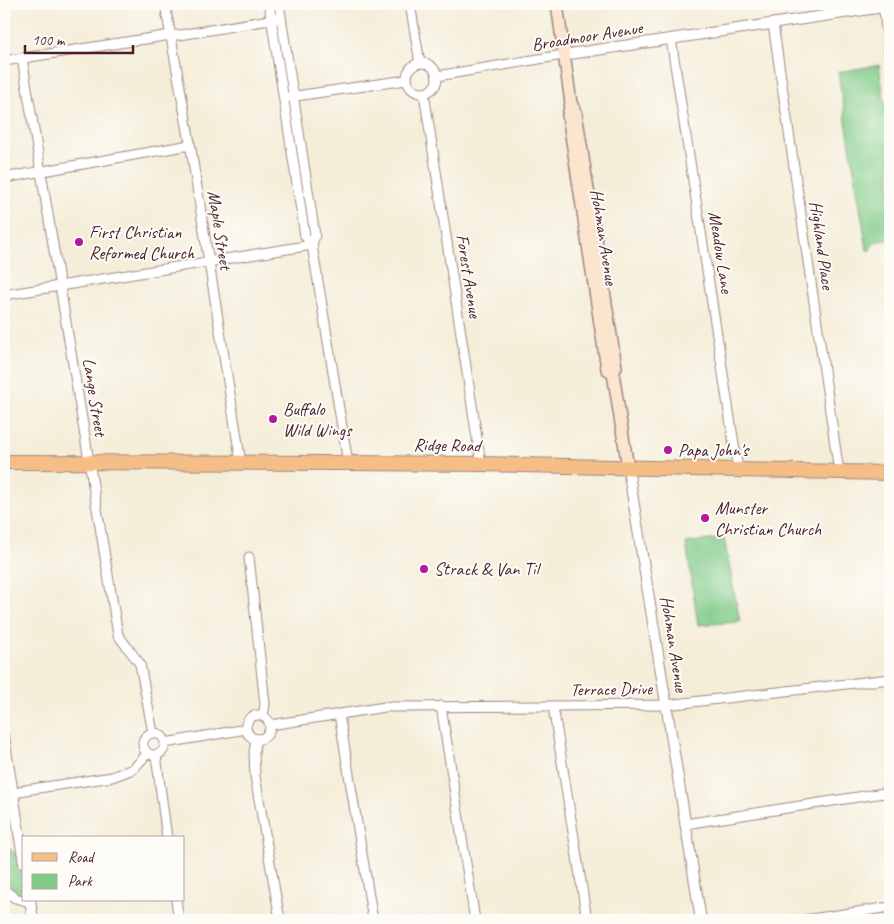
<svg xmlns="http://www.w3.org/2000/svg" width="894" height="924" font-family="Caveat,sans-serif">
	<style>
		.green { fill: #80ca87; stroke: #657459 }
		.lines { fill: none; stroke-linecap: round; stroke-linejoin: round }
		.minor-casing { stroke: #9f8682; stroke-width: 11 }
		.tertiary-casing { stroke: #9f8682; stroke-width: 12 }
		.secondary-casing { stroke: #9f8682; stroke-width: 14 }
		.primary-casing { stroke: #9f8682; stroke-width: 16 }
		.minor { stroke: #fff; stroke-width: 9 }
		.tertiary { stroke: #fff; stroke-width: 10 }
		.secondary { stroke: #fbe5cf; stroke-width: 11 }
		.primary { stroke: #f6be87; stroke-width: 14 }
		.poi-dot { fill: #b5179e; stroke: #fdfcf7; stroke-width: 2 }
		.labels { text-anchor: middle; stroke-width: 4; stroke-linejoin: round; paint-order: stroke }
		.street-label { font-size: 18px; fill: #4a1f2b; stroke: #fdfcf7 }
		.poi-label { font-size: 18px; fill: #4a1f2b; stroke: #fdfcf7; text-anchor: start }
	</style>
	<rect width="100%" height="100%" fill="#fdfcf7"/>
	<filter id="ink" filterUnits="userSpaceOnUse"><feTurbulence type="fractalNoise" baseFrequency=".02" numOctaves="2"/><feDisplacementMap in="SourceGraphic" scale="10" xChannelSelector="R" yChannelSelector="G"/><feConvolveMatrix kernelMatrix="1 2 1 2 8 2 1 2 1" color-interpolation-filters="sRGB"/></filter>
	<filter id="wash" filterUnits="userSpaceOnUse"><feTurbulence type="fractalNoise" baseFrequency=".0096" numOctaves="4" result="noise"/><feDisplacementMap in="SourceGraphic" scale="20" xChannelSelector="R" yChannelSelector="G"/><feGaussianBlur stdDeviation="1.12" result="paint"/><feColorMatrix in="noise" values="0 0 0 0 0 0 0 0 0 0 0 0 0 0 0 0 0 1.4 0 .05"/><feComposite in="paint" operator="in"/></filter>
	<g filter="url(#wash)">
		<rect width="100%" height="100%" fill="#f4edd8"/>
		<!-- green -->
		<g class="green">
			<path d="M879,65L890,140V240C881,241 873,240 870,250H867L838,72Z"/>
			<path d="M724,538L740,622L698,625L686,543Z"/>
			<path d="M4,843L24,862V897L4,881Z"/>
		</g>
	</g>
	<g filter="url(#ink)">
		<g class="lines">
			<!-- minor casing -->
			<g class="minor-casing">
				<g id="minor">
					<path d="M165,4L189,137L241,463"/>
					<path d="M269,4L305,236L312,245"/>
					<path d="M279,4L315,235L312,245L348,463"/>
					<path d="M410,4L420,63"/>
					<path d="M883,4L890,59"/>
					<path d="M773,24L839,472"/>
					<path d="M671,39L738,470"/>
					<path d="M22,58L118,635L140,664L153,733"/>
					<path d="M4,61L171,35H180L281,18"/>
					<circle cx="422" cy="78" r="15"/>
					<path d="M437,76L563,55"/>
					<path d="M424,93L481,464"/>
					<path d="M289,97L406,80"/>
					<path d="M4,178L190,145"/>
					<path d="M4,295L312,245"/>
					<path d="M249,557L265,704L263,716"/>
					<path d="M441,706L475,920"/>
					<path d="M553,706L587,920"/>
					<path d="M391,707L553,706L666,705L890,679"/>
					<path d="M339,714L373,920"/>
					<circle cx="258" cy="727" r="12"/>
					<path d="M270,725L385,707"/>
					<circle cx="154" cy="744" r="11"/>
					<path d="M256,739L254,752L255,776L280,920"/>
					<path d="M165,743L246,729"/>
					<path d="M156,755L167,838"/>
					<path d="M4,798L25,790L112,777L133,769L148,753"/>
					<path d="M685,824L890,792"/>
					<path d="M4,890L15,898L30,902"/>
					<path d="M176,900L179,920"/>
					<path d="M805,920L890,907"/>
				</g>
			</g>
			<!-- tertiary casing -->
			<g class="tertiary-casing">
				<g id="tertiary">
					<path d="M563,55L890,6"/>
					<path d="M628,468L701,920"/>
					<path d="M4,738L24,863"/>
					<path d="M30,900L33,920"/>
				</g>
			</g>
			<!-- secondary casing -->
			<g class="secondary-casing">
				<g id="secondary">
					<path d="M557,4L571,103L576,113L616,367L613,373L628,468"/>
					<path d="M571,103L568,115L607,369L613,373"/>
				</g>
			</g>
			<!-- primary casing -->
			<g class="primary-casing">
				<path id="primary" d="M4,462L348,463L481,464L738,470L890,473"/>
			</g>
			<!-- minor -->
			<use href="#minor" class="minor"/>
			<!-- tertiary -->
			<use href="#tertiary" class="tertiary"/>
			<!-- secondary -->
			<use href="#secondary" class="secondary"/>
			<!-- primary -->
			<use href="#primary" class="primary"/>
		</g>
	</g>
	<!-- markers -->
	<g class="poi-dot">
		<circle cx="79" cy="242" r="5"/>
		<circle cx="273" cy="419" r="5"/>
		<circle cx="668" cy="450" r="5"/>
		<circle cx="705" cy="518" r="5"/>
		<circle cx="424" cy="569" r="5"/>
	</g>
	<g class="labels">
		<!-- street labels -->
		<g class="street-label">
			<text transform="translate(587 36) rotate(-9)" y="6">Broadmoor Avenue</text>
			<text transform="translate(220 230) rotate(81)" y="6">Maple Street</text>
			<text transform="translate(604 237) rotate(81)" y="6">Hohman Avenue</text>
			<text transform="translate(822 245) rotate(82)" y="6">Highland Place</text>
			<text transform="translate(721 252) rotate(81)" y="6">Meadow Lane</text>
			<text transform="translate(469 276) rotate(81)" y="6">Forest Avenue</text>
			<text transform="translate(95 397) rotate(81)" y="6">Lange Street</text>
			<text transform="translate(447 445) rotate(1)" y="6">Ridge Road</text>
			<text transform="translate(674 644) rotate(81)" y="6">Hohman Avenue</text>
			<text transform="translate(611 689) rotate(-1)" y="6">Terrace Drive</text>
		</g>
		<!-- poi labels -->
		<g class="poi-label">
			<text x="89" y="238">First Christian<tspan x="89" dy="21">Reformed Church</tspan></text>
			<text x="283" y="415">Buffalo<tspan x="283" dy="21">Wild Wings</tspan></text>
			<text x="678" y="456">Papa John's</text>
			<text x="715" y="514">Munster<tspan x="715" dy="21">Christian Church</tspan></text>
			<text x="434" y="575">Strack &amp; Van Til</text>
		</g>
	</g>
	<!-- margin -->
	<rect width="894" height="924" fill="none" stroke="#fdfcf7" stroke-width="20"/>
	<!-- legend -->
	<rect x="22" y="836" width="162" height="65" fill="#fdfcf7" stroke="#b5a4a5"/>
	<rect x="32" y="853" width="25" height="8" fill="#f6be87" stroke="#b5a4a5"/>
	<text x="68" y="862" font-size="15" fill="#4a1f2b">Road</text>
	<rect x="32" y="874" width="25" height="15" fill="#80ca87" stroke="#b5a4a5"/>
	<text x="68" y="886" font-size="15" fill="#4a1f2b">Park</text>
	<!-- scale -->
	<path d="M25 45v8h108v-8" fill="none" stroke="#4a1f2b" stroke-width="2.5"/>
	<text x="32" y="45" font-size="15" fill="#4a1f2b" stroke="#fdfcf7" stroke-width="4" paint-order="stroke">100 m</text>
</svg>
